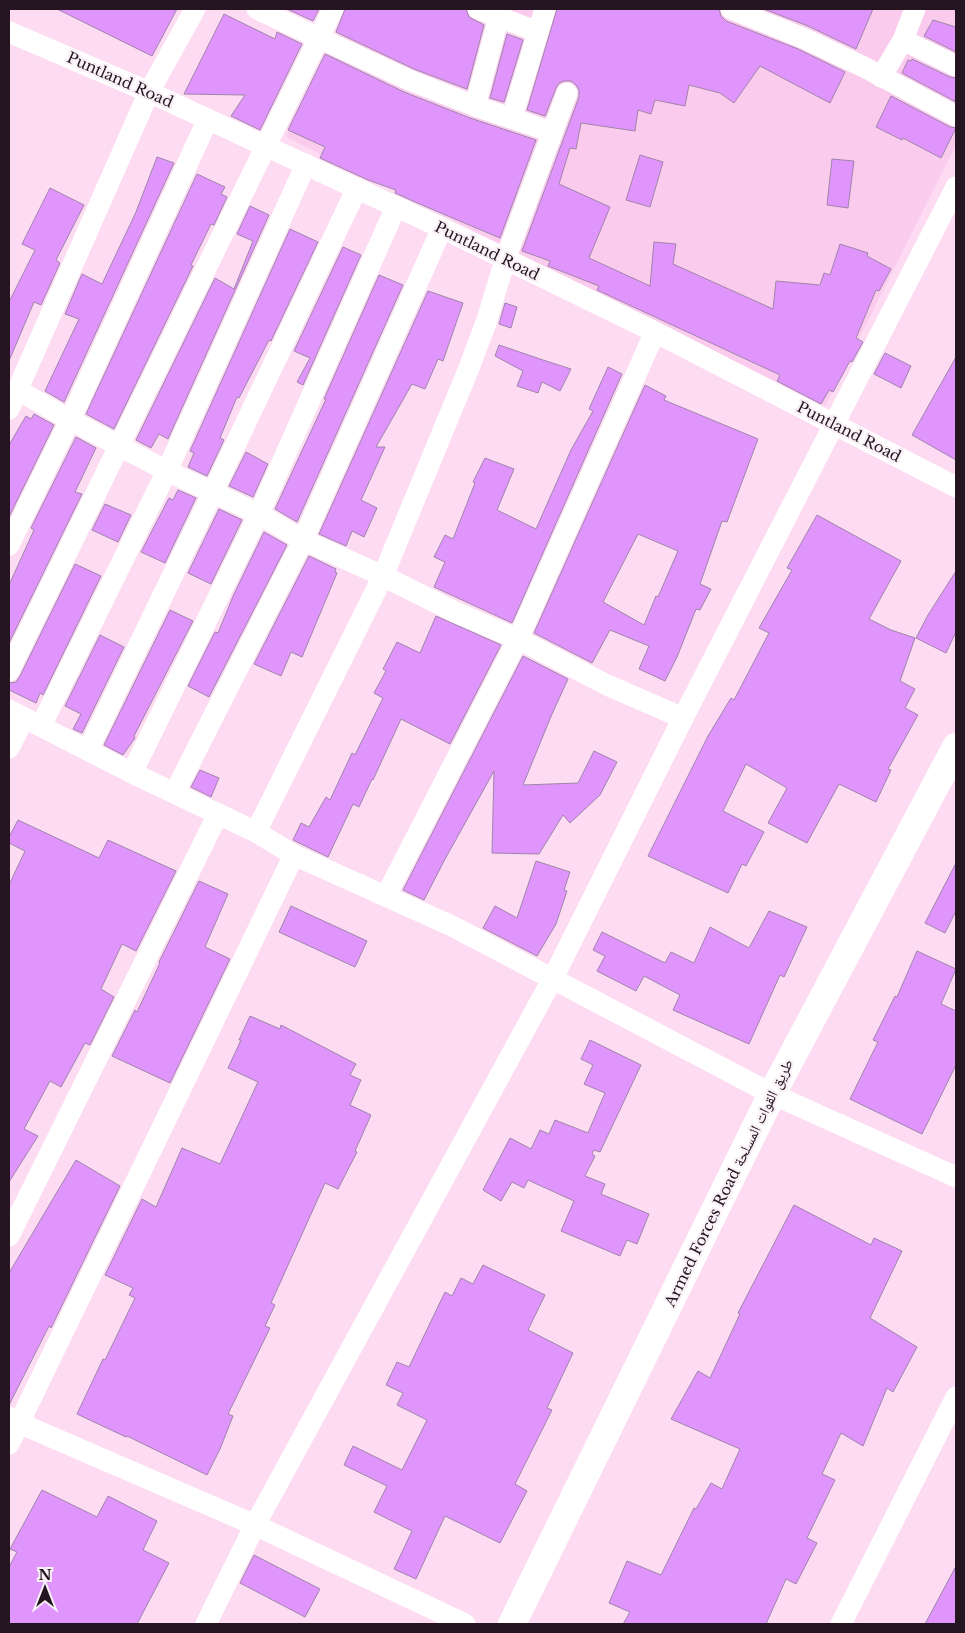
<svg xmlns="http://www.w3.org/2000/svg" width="965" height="1633" font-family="'Libre Baskerville','Noto Naskh Arabic',serif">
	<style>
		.built { fill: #fbcbee }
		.building { fill: #e095fd; stroke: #9f85a9; fill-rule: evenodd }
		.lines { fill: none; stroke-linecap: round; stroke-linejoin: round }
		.minor { stroke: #fff; stroke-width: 21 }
		.tertiary { stroke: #fff; stroke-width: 28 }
		.labels { text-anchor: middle; stroke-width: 4.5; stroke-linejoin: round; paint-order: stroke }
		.street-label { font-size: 15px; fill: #241520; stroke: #faf1f7 }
	</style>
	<rect width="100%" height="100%" fill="#fddbf3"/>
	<!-- built -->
	<path class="built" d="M350,9H956V145L825,406L286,137Z"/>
	<!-- building -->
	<g class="building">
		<path d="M57,9H177L152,56Z"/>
		<path d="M287,9H319L313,21Z"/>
		<path d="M345,9H466L469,17L484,25L467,89L414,69L336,32Z"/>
		<path d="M557,9H719L721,16L726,21L798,49L845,72L830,103L760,66L734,103L720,93L689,85L685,106L655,100L651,114L638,110L635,131L581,123L576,149L570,148L559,184L610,207L589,258L650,286L654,242L676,244L673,264L773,309L776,281L820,285L824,273L830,275L840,244L868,253L867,256L891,269L879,291L876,290L856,338L863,342L852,362L850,361L833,392L829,390L821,404L777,381L780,375L597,290L599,286L548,266L550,261L522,251L579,97V90L576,85L571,81H564L559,83L556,88L545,116L527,110Z"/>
		<path d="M764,9H873L856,49L808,26Z"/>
		<path d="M224,14L275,39L277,32L302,44L260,130L231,116L245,95L184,94Z"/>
		<path d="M933,20L956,27V52L924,36Z"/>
		<path d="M507,34L523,40L504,102L490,98Z"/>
		<path d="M325,54L404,92L470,118L536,140L500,238L415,202L395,193L396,190L368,180L320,158L325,147L288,130Z"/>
		<path d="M912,59L950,77L956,78V102L902,73L908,60L911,61Z"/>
		<path d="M891,96L950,127L956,128L941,158L903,138L902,140L876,127Z"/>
		<path d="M640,155L663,162L650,207L626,200Z"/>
		<path d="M157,157L174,163L64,402L45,391L79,319L65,314L82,274L102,284L136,212Z"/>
		<path d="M832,159L854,161L848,208L827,205Z"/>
		<path d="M197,174L225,187L221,194L227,197L214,225L211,224L191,265L193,266L114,429L86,414Z"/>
		<path d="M50,188L84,205L56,260L60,263L41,305L34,302L9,361V302L35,250L22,244Z"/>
		<path d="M250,206L269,215L168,439L159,434L151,448L136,440L215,278L234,289L253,241L237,234Z"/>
		<path d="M290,229L318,242L271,341L269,340L239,398L237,397L220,438L224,440L207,476L188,467L194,453L190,451Z"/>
		<path d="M343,247L361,255L303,385L297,382L310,358L294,351Z"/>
		<path d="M379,275L403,285L297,522L275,509L326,399H324Z"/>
		<path d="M428,291L463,303L443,361L438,359L425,389L412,384L376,447H385L361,500L377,508L364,537L352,531L346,546L319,534Z"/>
		<path d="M505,303L517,307L511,328L499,324Z"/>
		<path d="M499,345L543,360L571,369L560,391L542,382L538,393L517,386L523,371L495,356Z"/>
		<path d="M885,353L911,366L901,388L874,374Z"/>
		<path d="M956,357V460L912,435Z"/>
		<path d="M608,367L622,374L512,623L434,587L445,562L434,557L445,535L453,539L475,483L473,482L485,458L514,469L497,510L536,529L571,450L593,411L589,409Z"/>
		<path d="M645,385L666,396L664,400L758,439L727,522L722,521L700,584L711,589L700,610L696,609L677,657L665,681L639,669L649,646L610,630L592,663L534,633ZM638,534L678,551L658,597L656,596L644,625L603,602Z"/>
		<path d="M34,414L54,425L9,517V445L26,416L31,419Z"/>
		<path d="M76,437L96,448L75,492L82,494L9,643V585L34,530L31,528Z"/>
		<path d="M246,452L268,464L253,497L229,486Z"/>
		<path d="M178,490L196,498L165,563L141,552L169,498L173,500Z"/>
		<path d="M105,504L131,515L118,542L92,530Z"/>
		<path d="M219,509L242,520L211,584L188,573Z"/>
		<path d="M817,515L901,561L869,619L891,630L915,638L900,681L915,689L905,708L918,715L888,769L891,770L876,802L839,784L807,843L768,823L787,788L746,764L723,811L764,832L746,866L742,864L728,893L648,856L708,736L731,698L734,700L769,633L759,628L792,570L787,568Z"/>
		<path d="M264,532L287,545L209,697L188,686L215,632L218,633L234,594Z"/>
		<path d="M309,556L336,569L335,572L337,573L302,657L291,652L281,676L254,664Z"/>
		<path d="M75,564L101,576L43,695L40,693L36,703L9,690V683L16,682L20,676Z"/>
		<path d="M956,571V632L946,653L916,638L928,615Z"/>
		<path d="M170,610L193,621L134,736L135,738L123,755L104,745Z"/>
		<path d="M436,616L501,645L450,744L401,719L373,780L372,779L359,807L353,804L328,857L293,840L301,823L309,827L326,797L330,800L352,753L355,755L383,698L374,693L386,671L383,669L397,642L420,653Z"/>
		<path d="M100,635L124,647L82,733L73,729L81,714L65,706Z"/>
		<path d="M523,656L568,679L552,714L523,785L578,783L594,751L617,762L600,795L570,823L563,815L539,854L492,853L494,771L444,861L424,900L403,890Z"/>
		<path d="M200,770L219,778L211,797L191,787Z"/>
		<path d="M18,820L99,858L108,840L176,871L136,951L122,944L101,989L114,997L90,1045L85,1043L61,1087L50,1081L24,1129L38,1136L9,1182V885L25,851L9,843V837Z"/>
		<path d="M536,861L570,872L564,890L567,891L556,924L537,956L483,928L495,906L517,918Z"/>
		<path d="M956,863V911L945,933L925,923Z"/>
		<path d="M199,881L228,894L205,947L230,959L170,1083L112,1056L135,1010L137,1012L160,963L159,962Z"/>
		<path d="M291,906L367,941L355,967L279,932Z"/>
		<path d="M769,911L807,927L784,977L780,975L749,1044L673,1010L680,995L644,976L636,991L597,971L605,956L593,950L602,932L665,963L671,952L694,963L710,927L749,948Z"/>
		<path d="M917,951L956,969L941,1004L956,1011V1065L922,1134L850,1099L878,1042L873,1040L895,996L897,997Z"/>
		<path d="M250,1016L280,1029L281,1025L356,1064L350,1075L361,1080L350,1105L371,1115L355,1151L357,1152L338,1189L325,1183L271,1303L275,1305L265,1326L270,1328L228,1414L233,1416L220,1449L207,1475L127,1436L126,1437L77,1414L103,1359L105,1360L135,1298L129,1295L133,1288L105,1275L142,1199L156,1207L182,1148L220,1164L258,1082L228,1068L241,1040H239Z"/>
		<path d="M590,1040L641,1065L600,1152L594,1150L592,1154L595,1156L585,1176L605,1184L601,1194L649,1214L637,1244L627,1240L620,1256L561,1231L574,1201L528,1180L524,1188L512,1182L501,1201L483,1190L510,1138L531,1149L540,1130L549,1134L555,1120L588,1133L605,1093L584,1084L593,1065L581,1059Z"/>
		<path d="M76,1160L120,1186L51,1328L49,1326L9,1405V1273Z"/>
		<path d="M794,1205L871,1245L874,1238L902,1251L870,1318L917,1347L893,1392L887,1388L863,1446L841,1433L822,1474L835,1480L807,1538L817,1543L796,1584L786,1579L766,1624H623L630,1612L609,1603L627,1561L661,1575L694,1508L696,1509L711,1483L722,1489L740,1449L671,1419L698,1371L710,1378L740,1314L738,1313Z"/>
		<path d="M483,1265L545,1295L528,1330L573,1353L547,1408L552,1410L515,1484L527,1491L500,1543L445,1516L416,1579L394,1569L412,1531L374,1512L387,1486L344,1465L353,1446L402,1470L427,1420L397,1405L403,1393L386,1385L397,1362L409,1367L445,1292L452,1296L461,1278L473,1284Z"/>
		<path d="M42,1490L97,1517L108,1496L157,1521L143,1550L169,1563L137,1624H9V1567L17,1552L10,1549Z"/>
		<path d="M254,1555L320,1589L305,1617L240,1583Z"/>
		<path d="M956,1566V1624H925Z"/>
	</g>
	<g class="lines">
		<!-- minor -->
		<g class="minor">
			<path d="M257,9L409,80L475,106L552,132"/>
			<path d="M478,9L538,32"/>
			<path d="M731,9L803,38L864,67L956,116"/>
			<path d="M9,32L149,92L442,228L655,332L956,487"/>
			<path d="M903,40L956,66"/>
			<path d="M881,77L903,40L915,9"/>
			<path d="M475,106L501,9"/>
			<path d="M512,118L545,9"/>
			<path d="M18,390L70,420L167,471L259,514L303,540L383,576L455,612L518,639L607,685L683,718"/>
			<path d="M9,409L149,92L195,9"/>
			<path d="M9,545L70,420L208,119"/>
			<path d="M9,671L333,9"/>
			<path d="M9,710L132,773L256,832L294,855L452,926L772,1094L956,1177"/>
			<path d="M41,726L167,471L306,164"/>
			<path d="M9,748L24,718"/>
			<path d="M88,750L213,492L357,188"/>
			<path d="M132,773L259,514L396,207"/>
			<path d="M175,792L303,540L442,228"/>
			<path d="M256,832L383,576L469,368L487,320L505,260L567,93"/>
			<path d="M386,896L518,639L655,332"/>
			<path d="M9,1236L218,814"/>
			<path d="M9,1417L19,1423L255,1525L465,1624"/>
			<path d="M9,1444L294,855"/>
			<path d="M206,1624L255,1525L553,978L683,718L956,187"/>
			<path d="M841,1624L956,1397"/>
		</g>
		<!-- tertiary -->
		<path class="tertiary" d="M512,1624L772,1094L956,747"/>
	</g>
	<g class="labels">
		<!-- street labels -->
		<g class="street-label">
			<text transform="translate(120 80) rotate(24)" y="5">Puntland Road</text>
			<text transform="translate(487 251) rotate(26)" y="5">Puntland Road</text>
			<text transform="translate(849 432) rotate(27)" y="5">Puntland Road</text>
			<text transform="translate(729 1183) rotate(-64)" y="5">Armed Forces Road طريق القوات المسلحة</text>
		</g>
	</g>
	<!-- border -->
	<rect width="965" height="1633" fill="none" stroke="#241520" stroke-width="20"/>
	<!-- north arrow -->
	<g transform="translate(45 1588)" stroke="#faf1f7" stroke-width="4" paint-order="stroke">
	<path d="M0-4L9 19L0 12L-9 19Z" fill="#241520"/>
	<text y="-8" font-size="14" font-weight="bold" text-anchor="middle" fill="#241520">N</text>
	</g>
</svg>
